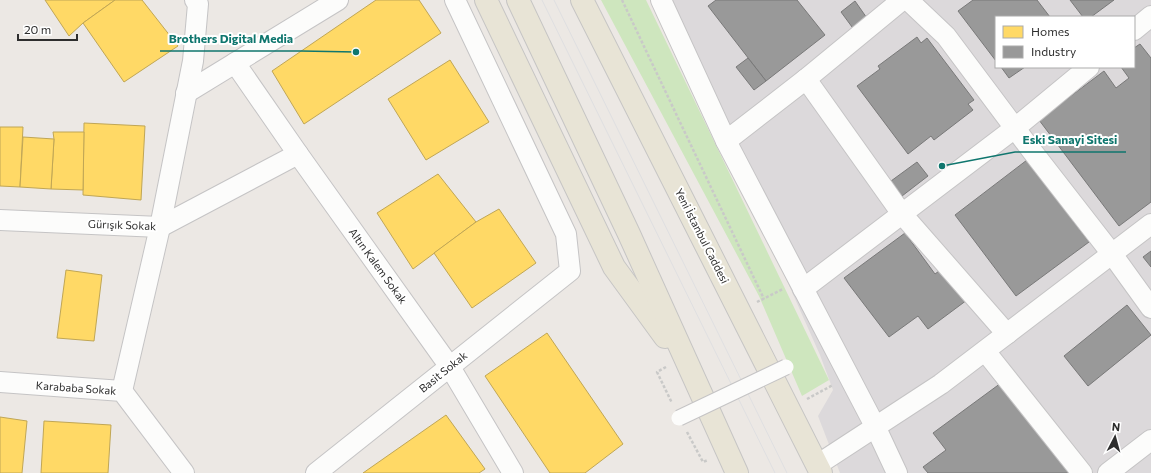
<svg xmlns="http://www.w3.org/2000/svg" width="1151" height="473" font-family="Commissioner,sans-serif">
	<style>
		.industrial { fill: #dcd9db; fill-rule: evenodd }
		.green { fill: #cee6be }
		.homes { fill: #ffd966; stroke: #c0a655 }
		.industry { fill: #999; stroke: #797979 }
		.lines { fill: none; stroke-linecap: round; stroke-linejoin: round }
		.minor-casing { stroke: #c5c4c5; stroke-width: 22 }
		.primary-casing { stroke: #c6c5c4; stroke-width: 24 }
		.path { stroke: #c9c9c8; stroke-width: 2.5; stroke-dasharray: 3 2; stroke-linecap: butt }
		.minor { stroke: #fcfcfb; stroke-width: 20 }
		.primary { stroke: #e8e4d6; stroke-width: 22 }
		.tram { stroke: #dfdfe1; stroke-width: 1 }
		.pedestrian-bridge-casing { stroke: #c5c4c5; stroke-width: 17; stroke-linecap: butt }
		.pedestrian-bridge { stroke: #fcfcfb; stroke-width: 15 }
		.labels { text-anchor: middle; stroke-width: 4; stroke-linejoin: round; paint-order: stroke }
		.street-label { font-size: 11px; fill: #2e2e2e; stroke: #fff }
		.leader { fill: none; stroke: #0f766e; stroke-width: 1.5 }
		.callout-dot { fill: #0f766e; stroke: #fff; stroke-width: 1.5 }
		.callout-label { font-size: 12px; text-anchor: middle; font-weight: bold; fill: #0f766e; stroke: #fff; stroke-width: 4; stroke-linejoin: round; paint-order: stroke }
	</style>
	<rect width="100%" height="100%" fill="#ece8e4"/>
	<!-- industrial -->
	<path class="industrial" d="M653,0H1151V473H840L818,416L833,390L820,355L780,265ZM996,17H1134V67H996Z"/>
	<!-- green -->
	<path class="green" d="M601,0H646L829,380L802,396L759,296Z"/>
	<!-- homes -->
	<g class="homes">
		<path d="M45,0H115L83,23L69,36Z"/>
		<path d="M115,0H142L178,46L124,82L83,23Z"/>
		<path d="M376,0H419L441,33L304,124L272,71Z"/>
		<path d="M450,60L489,122L426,160L388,99Z"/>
		<path d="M84,123L145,126L141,200L83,195Z"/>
		<path d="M0,127H23L20,187L0,186Z"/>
		<path d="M53,132H84L83,190L51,189L54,139Z"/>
		<path d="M23,137L54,139L51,189L20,187Z"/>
		<path d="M438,174L476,222L413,269L377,213Z"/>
		<path d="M499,209L536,263L472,308L434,253L476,222Z"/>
		<path d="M66,270L102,275L94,341L57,338Z"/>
		<path d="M547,333L623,444L585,473H550L485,376Z"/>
		<path d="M446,415L485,469L479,473H363Z"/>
		<path d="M0,417L27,421L22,473H0Z"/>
		<path d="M44,421L111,425L108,473H41Z"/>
	</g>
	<!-- industry -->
	<g class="industry">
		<path d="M716,0H797L825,35L766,81L708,6Z"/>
		<path d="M973,0H1037L1050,17H996V61L958,11Z"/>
		<path d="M1070,0H1114L1091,17H1083Z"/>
		<path d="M855,1L869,21L855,31L841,12Z"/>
		<path d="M917,37L921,43L927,38L974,100L968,104L973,110L934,140L931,136L908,154L857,86L880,69L878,66Z"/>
		<path d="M1140,44L1151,58V202L1119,226L1039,120L1104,71L1116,88L1129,78L1121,67H1134V48Z"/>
		<path d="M748,58L766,81L754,90L736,67Z"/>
		<path d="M1001,67H1025L1009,78Z"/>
		<path d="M1027,160L1089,242L1016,296L955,215Z"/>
		<path d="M917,162L928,176L902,196L891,181Z"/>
		<path d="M905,233L935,274L943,268L967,300L928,329L918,316L889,337L844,278Z"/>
		<path d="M1151,251V267L1143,257Z"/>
		<path d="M1127,305L1151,335L1088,386L1064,356Z"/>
		<path d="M1001,383L1069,473H928L923,467L946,450L933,433Z"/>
	</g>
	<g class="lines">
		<!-- minor casing -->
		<g class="minor-casing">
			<g id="minor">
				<path d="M661,0L726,141L806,79L902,0"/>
				<path d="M908,0L946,36L1032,151L1112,254L1151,308"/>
				<path d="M1134,30L1151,16"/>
				<path d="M235,63L298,154L450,367L513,473"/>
				<path d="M806,79L902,214L1007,334"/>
				<path d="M186,93L338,0"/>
				<path d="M726,141L875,426L897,473"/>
				<path d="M0,220L160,227L298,154"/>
				<path d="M803,289L1015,128L1089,67"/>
				<path d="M985,351L1082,473"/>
				<path d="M0,382L122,391L184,473"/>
				<path d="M122,391L160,227L193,61L198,4L195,0"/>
				<path d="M817,465L941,384L1151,224"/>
				<path d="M316,473L570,271L566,234L455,0"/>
				<path d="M1108,473L1151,440"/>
			</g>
		</g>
		<!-- primary casing -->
		<g class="primary-casing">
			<g id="primary">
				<path d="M486,0L614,267L665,337"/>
				<path d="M518,0L629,234L737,473"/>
				<path d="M582,0L821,473"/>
			</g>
		</g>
		<!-- path -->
		<g class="path">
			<path d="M622,0L764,299"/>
			<path d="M757,302L783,289"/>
			<path d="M666,367L657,372L672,403"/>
			<path d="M807,399L833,385"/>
			<path d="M687,432L703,462L708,460"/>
		</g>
		<!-- minor -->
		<use href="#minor" class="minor"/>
		<!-- primary -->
		<use href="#primary" class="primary"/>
		<!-- tram -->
		<g class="tram">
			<path d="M542,0L775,473"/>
			<path d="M554,0L787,473"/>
		</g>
		<!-- pedestrian-bridge casing -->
		<g class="pedestrian-bridge-casing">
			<path id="pedestrian-bridge" d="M679,418L786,367"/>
		</g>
		<!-- pedestrian-bridge -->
		<use href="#pedestrian-bridge" class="pedestrian-bridge"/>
	</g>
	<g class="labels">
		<!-- street labels -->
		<g class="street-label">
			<text transform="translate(122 225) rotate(2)" y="4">Gürışık Sokak</text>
			<text transform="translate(702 236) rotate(63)" y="4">Yeni İstanbul Caddesi</text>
			<text transform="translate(378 266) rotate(54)" y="4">Altın Kalem Sokak</text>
			<text transform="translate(443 372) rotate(-39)" y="4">Basit Sokak</text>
			<text transform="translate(76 388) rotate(4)" y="4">Karababa Sokak</text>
		</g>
	</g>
	<!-- callouts -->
	<path class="leader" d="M356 52L301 51H160M942 166L1015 152H1126"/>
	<g class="callout-dot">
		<circle cx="356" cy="52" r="4"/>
		<circle cx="942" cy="166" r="4"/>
	</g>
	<g class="callout-label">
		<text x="231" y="43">Brothers Digital Media</text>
		<text x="1070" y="144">Eski Sanayi Sitesi</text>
	</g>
	<!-- legend -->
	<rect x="995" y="16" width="140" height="52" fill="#ffffff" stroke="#ababab"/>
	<rect x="1003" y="26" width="20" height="12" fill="#ffd966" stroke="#ababab"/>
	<text x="1031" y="36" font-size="12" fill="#2e2e2e">Homes</text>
	<rect x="1003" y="46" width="20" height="12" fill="#999999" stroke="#ababab"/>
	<text x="1031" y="56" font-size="12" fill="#2e2e2e">Industry</text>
	<!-- north arrow -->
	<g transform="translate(1115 437) rotate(6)" stroke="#ffffff" stroke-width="3" paint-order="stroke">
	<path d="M0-3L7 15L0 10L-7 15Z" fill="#2e2e2e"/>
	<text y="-6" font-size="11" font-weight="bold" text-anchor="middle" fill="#2e2e2e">N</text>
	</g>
	<!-- scale -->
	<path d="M18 34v6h59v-6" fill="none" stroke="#2e2e2e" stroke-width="2"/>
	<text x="24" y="34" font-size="12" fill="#2e2e2e" stroke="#ffffff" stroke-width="3" paint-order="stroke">20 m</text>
</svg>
